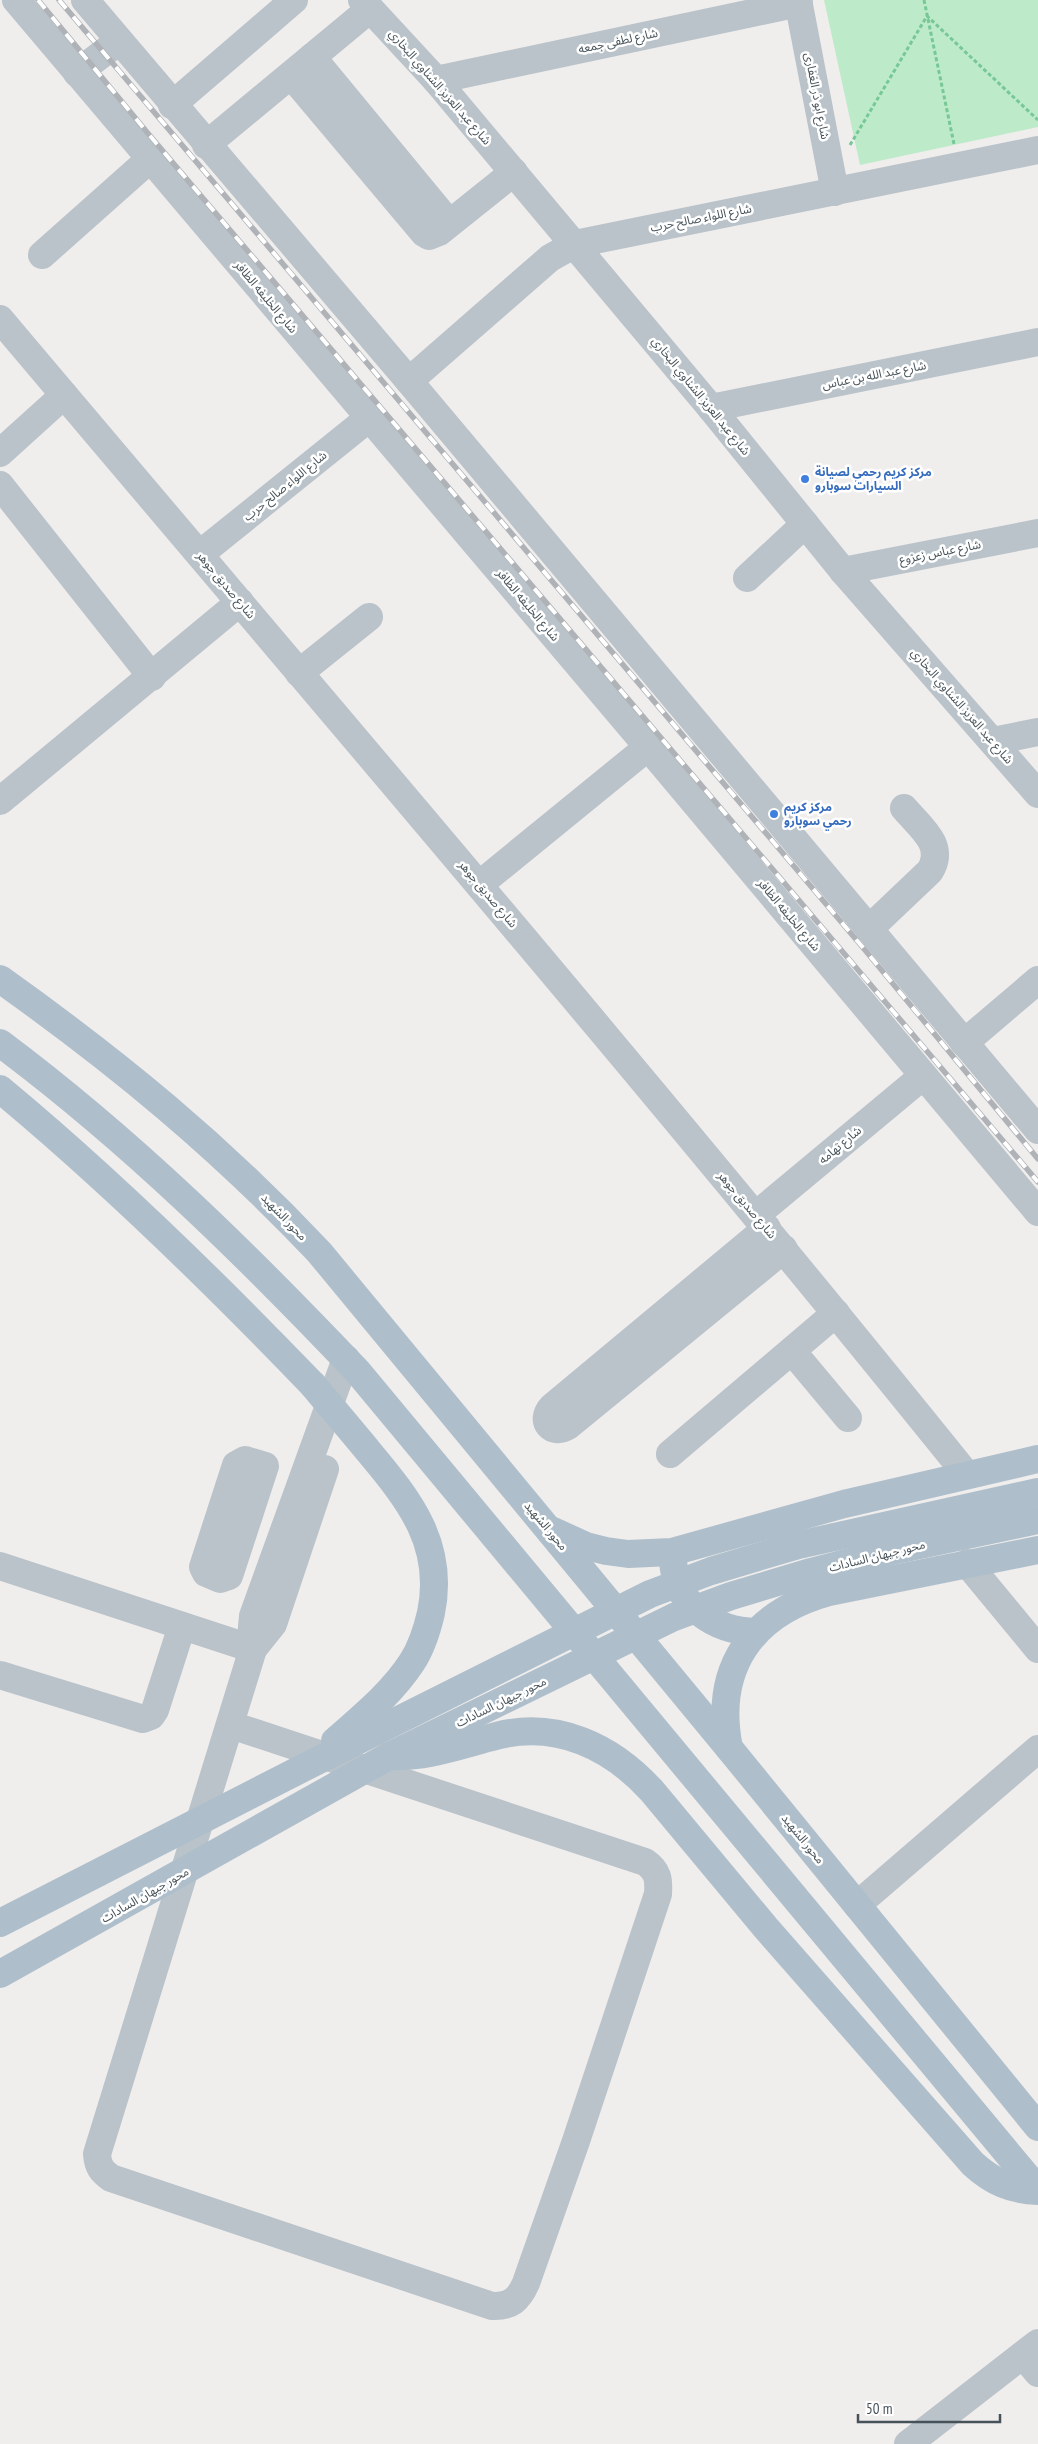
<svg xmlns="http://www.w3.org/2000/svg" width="1038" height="2444" font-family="'PT Sans Narrow','Noto Sans Arabic',sans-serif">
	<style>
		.green { fill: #bdebca }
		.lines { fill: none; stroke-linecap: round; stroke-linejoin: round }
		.path { stroke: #77c797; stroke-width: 3; stroke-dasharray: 4 2.5; stroke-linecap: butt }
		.minor { stroke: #b9c3c9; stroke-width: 28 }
		.major { stroke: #aebfcb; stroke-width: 28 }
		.rail-casing { stroke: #afb3b7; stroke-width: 5.5 }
		.rail { stroke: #fff; stroke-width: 4; stroke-dasharray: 11; stroke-linecap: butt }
		.major-bridge { stroke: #aebfcb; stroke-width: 28 }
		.shop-dot { fill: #3f7fe0; stroke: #fff; stroke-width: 2 }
		.labels { text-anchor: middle; stroke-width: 5; stroke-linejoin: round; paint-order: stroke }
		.street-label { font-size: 12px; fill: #465259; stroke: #fff }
		.shop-label { font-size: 12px; font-weight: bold; fill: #366cbe; stroke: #fff; text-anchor: start }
	</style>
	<rect width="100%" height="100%" fill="#f0eded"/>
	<!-- green -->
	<path class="green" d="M824,0H1038V127L860,165Z"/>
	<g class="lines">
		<!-- path -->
		<g class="path">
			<path d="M924,0L954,144"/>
			<path d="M850,145L927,16L1038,120"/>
		</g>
		<!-- minor -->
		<g class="minor">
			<path d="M16,0L648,747L1038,1212"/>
			<path d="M85,0L409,381L1038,1130"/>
			<path d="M362,0L436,80L711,408L843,571L1038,794"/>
			<path d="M798,0L835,192"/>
			<path d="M312,57L449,223"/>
			<path d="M77,73L119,41"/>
			<path d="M291,75L424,233L429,236L439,232L514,172"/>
			<path d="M436,80L799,3"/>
			<path d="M172,105L294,0"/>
			<path d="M206,145L370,9"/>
			<path d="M42,255L150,159"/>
			<path d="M0,319C324,703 652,1084 967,1475"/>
			<path d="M409,381L550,258L575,244L1038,150"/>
			<path d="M711,408L1038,342"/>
			<path d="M0,453L64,395"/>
			<path d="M0,485L152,677"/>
			<path d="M200,554L369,418"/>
			<path d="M843,571L1038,533"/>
			<path d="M747,578L805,524"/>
			<path d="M299,673L369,617"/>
			<path d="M993,741L1038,732"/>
			<path d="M0,801L240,602"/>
			<path d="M480,884L648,747"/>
			<path d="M869,929L930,871C946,845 920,827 904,808"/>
			<path d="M964,1043L1038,980"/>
			<path d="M756,1215L923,1076"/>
			<path d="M767,1228L552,1407C539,1421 552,1436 568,1426L784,1249"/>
			<path d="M792,1351L848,1418"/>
			<path d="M670,1454L836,1313"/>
			<path d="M245,1460L265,1466L229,1576L220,1579L206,1573L203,1567L236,1465Z"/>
			<path d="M967,1563L1038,1649"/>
			<path d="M0,1566L253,1649"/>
			<path d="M253,1649L273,1624L325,1469"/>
			<path d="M0,1675L143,1719L151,1716L155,1710L182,1626"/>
			<path d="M231,1725L645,1862C658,1871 659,1879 658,1894L576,2141L526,2283C519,2299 511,2307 492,2306L111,2178C101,2171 98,2166 97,2154L253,1649L251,1638L253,1616L346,1359"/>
			<path d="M857,1905L1038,1749"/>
			<path d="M1023,2355L1038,2373"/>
			<path d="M908,2444L1038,2343"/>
		</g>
		<!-- major -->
		<g class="major">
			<path d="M0,979C118,1063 219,1146 319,1252L729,1748L1038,2127"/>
			<path d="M0,1043C131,1141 246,1254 358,1372L1038,2190"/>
			<path d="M0,1089C111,1181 213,1281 313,1385"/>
			<path d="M553,1531L586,1546L606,1551L628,1554L672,1552L844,1504L1038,1459"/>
			<path d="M673,1561C676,1606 715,1631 756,1632"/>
			<path d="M729,1748C713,1668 752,1613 829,1592L1038,1550"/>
			<path d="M389,1756C427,1758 460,1745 496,1736C557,1720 612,1747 652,1791L766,1928L973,2164C993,2182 1011,2190 1038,2191"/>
		</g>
		<!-- rail casing -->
		<g class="rail-casing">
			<g id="rail">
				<path d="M38,0L151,137L1038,1182"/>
				<path d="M59,0L865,950L1038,1159"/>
			</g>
		</g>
		<!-- rail -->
		<use href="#rail" class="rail"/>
		<!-- major-bridge -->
		<g class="major-bridge">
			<path d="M313,1385C332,1408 351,1430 369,1452C410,1501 445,1545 431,1613C427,1630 422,1647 412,1662C392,1693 362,1717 335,1741"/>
			<path d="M0,1923L305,1767L650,1594L711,1571L798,1545L1038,1492"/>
			<path d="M0,1974L389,1756L674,1617L731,1596L811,1572L896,1550L1038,1520"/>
		</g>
	</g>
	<!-- markers -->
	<g class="shop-dot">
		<circle cx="805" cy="479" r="5"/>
		<circle cx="774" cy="814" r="5"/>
	</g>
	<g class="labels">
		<!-- street labels -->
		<g class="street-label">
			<text transform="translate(618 41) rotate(-12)" y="4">شارع لطفى جمعه</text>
			<text transform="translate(440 87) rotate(49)" y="4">شارع عبد العزيز الشناوي البخاري</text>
			<text transform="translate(817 96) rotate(79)" y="4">شارع ابو ذر الغفارى</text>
			<text transform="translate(701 218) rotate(-11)" y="4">شارع اللواء صالح حرب</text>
			<text transform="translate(266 297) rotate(50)" y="4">شارع الخليفه الظافر</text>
			<text transform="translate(874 375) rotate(-11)" y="4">شارع عبد الله بن عباس</text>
			<text transform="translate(701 396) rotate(51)" y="4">شارع عبد العزيز الشناوي البخاري</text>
			<text transform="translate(285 486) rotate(-39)" y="4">شارع اللواء صالح حرب</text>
			<text transform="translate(940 552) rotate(-11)" y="4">شارع عباس زعزوع</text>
			<text transform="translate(226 585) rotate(50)" y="4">شارع صديق جوهر</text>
			<text transform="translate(528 605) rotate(50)" y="4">شارع الخليفه الظافر</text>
			<text transform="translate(962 706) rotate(49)" y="4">شارع عبد العزيز الشناوي البخاري</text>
			<text transform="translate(488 894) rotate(50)" y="4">شارع صديق جوهر</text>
			<text transform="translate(789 915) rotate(50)" y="4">شارع الخليفه الظافر</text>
			<text transform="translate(840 1145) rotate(-40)" y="4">شارع تهامه</text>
			<text transform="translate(747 1205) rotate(50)" y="4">شارع صديق جوهر</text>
			<text transform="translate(284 1217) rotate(46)" y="4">محور الشهيد</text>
			<text transform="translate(546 1526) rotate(50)" y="4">محور الشهيد</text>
			<text transform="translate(877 1556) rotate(-14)" y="4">محور جيهان السادات</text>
			<text transform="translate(501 1702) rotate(-26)" y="4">محور جيهان السادات</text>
			<text transform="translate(803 1839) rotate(51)" y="4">محور الشهيد</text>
			<text transform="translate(145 1895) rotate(-30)" y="4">محور جيهان السادات</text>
		</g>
		<!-- shop labels -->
		<g class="shop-label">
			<text x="815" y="476">مركز كريم رحمي لصيانة<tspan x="815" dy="14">السيارات سوبارو</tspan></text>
			<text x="784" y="811">مركز كريم<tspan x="784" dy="14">رحمي سوبارو</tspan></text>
		</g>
	</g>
	<!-- scale -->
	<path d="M858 2414v8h142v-8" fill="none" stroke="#465259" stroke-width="2.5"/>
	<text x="866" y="2414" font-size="15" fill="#465259" stroke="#ffffff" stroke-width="4" paint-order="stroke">50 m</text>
</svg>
